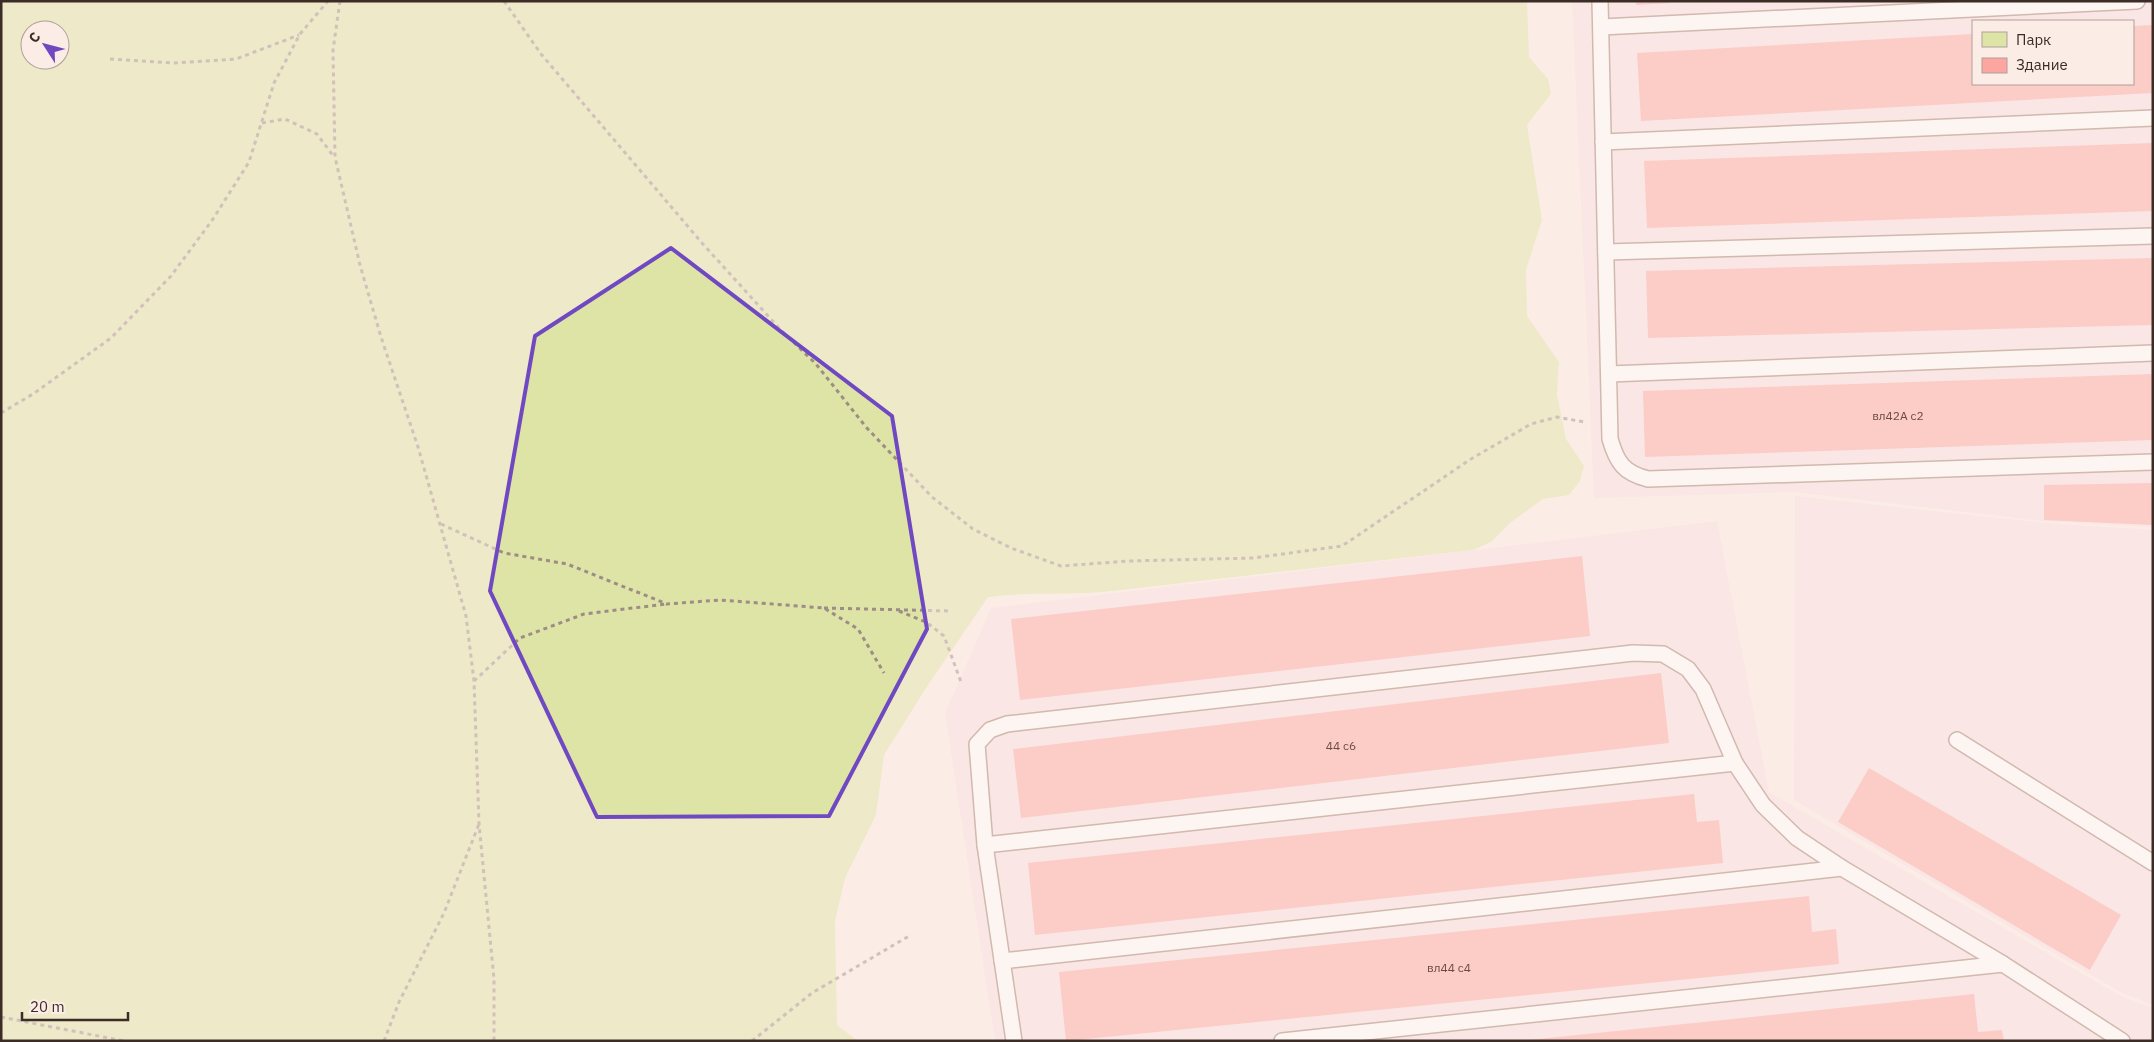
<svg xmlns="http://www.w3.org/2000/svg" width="2154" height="1042" font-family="'IBM Plex Sans',sans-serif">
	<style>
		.industrial { fill: #f8dee5; fill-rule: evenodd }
		.green { fill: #dee4a6; fill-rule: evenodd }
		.building { fill: #fca5a1 }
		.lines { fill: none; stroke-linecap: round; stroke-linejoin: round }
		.service-casing { stroke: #9e7a6c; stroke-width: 18 }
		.path { stroke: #9d8d87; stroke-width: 3; stroke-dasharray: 4 4; stroke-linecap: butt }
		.service { stroke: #fff; stroke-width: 15 }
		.marked { fill: none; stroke: #7049c2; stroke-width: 4; stroke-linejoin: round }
		.labels { text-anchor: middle; stroke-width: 4; stroke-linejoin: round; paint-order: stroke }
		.number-label { font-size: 12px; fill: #6b4a45 }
	</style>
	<rect width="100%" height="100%" fill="#fcece6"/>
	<!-- industrial -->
	<g class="industrial">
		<path d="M1572,1H2153V527L2042,521L1794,492L1594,498ZM1973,21H2133V84H1973Z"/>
		<path d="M1795,496L2045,523L2153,530V1005L2122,993L1794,800Z"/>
		<path d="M1717,521L1769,792L2121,996L2153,1008V1041H995L945,713L991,608Z"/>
	</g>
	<!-- green -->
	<path class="green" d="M1,1H1527L1529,57L1548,79L1551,94L1527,125L1542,220L1526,270L1527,316L1559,362L1557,395L1566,439L1584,466L1580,481L1569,495L1543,499L1510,523L1491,542L1473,550L1103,592C1064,595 1026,592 988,597L926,688L884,755L876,815L845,878L835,921L837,1025L858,1041H1ZM30,30H60V60H30Z"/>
	<!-- building -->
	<g class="building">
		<path d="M1636,1H1670V3L1636,5Z"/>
		<path d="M2153,25V93L1641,121L1637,53L1973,34V84H2133V26Z"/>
		<path d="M2153,143V211L1647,228L1644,161Z"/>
		<path d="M2153,258V325L1648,338L1646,271Z"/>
		<path d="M2153,374V440L1645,457L1643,391Z"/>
		<path d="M2153,483V525L2044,520V485Z"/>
		<path d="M1582,556L1590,636L1020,700L1011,619Z"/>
		<path d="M1661,673L1669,743L1021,818L1013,749Z"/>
		<path d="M1869,768L2121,915L2090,970L1838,822Z"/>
		<path d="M1694,794L1697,822L1719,820L1723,863L1035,935L1028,863Z"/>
		<path d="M1809,896L1812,932L1836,929L1839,964L1066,1041L1059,972Z"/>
		<path d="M1974,994L1978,1032L2002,1030L2004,1041H1520Z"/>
	</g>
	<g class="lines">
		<!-- service casing -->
		<g class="service-casing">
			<g id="service">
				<path d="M1600,1L1610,439C1617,463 1624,473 1648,479L2153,462"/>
				<path d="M1601,27L2137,1"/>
				<path d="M1603,142L2153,118"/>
				<path d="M1606,252L2153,236"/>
				<path d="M1609,374L2153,353"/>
				<path d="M1957,740L2153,863"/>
				<path d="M985,845L1735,763"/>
				<path d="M1002,961L1842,868"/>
				<path d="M1014,1041L985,845L977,744L990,730L1007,724L1633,653L1663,654L1688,669L1703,689L1735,763L1763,805L1797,838L1842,868L2003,964L2122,1041"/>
				<path d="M1282,1041L2003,964"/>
			</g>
		</g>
		<!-- path -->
		<g class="path">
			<path d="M340,1L333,50L335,157L360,265L381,337L418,447L466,616L474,681L479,824L494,979V1041"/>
			<path d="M504,1L541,54L702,243L778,327L816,364L866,427L932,497L973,529L1011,548L1061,566L1129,561L1253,558L1342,546L1471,459L1531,424L1557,417L1584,422"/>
			<path d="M110,59L172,63L236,59L299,35"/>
			<path d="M262,123L285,119L317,134L334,157"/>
			<path d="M1,413L33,394L111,338L171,276L213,219L249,162L274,83L300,34L328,1"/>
			<path d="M441,524L504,553L567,564L667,604L720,600L824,608L858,629L884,673"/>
			<path d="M824,608L951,611"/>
			<path d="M899,611L926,622L944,636L961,682"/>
			<path d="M474,681L520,638L584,614L666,604"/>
			<path d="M1,1017L124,1041"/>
			<path d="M384,1041L399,1002L444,913L479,824"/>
			<path d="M752,1041L812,993L909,936"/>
		</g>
		<!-- service -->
		<use href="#service" class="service"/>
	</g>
	<!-- marked area -->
	<path d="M0 0H2154V1042H0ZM671,248L892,416L927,629L829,816L597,817L490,591L535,336Z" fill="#fcece6" fill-opacity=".55" fill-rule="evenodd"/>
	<path class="marked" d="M671,248L892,416L927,629L829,816L597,817L490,591L535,336Z"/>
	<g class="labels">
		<!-- number labels -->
		<g class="number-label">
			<text x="1898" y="420">вл42А с2</text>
			<text x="1341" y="750">44 с6</text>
			<text x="1449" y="972">вл44 с4</text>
		</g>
	</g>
	<!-- border -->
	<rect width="2154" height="1042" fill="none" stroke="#3b2c26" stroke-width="5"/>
	<!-- legend -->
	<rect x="1972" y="20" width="162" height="65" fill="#fcece6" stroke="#af9f99"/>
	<rect x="1982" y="32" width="25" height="15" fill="#dee4a6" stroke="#af9f99"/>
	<text x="2016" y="45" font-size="15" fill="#3b2c26">Парк</text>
	<rect x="1982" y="58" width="25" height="15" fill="#fca5a1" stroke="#af9f99"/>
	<text x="2016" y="70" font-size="15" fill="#3b2c26">Здание</text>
	<!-- north arrow -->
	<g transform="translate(45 45) rotate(306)"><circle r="24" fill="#fcece6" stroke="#af9f99"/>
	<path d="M0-4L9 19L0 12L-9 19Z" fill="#7049c2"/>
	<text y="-8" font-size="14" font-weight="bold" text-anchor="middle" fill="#3b2c26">С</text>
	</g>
	<!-- scale -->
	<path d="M22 1012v8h106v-8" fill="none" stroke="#3b2c26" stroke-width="2.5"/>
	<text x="30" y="1012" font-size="15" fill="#3b2c26" stroke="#fcece6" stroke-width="4" paint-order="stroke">20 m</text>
</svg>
